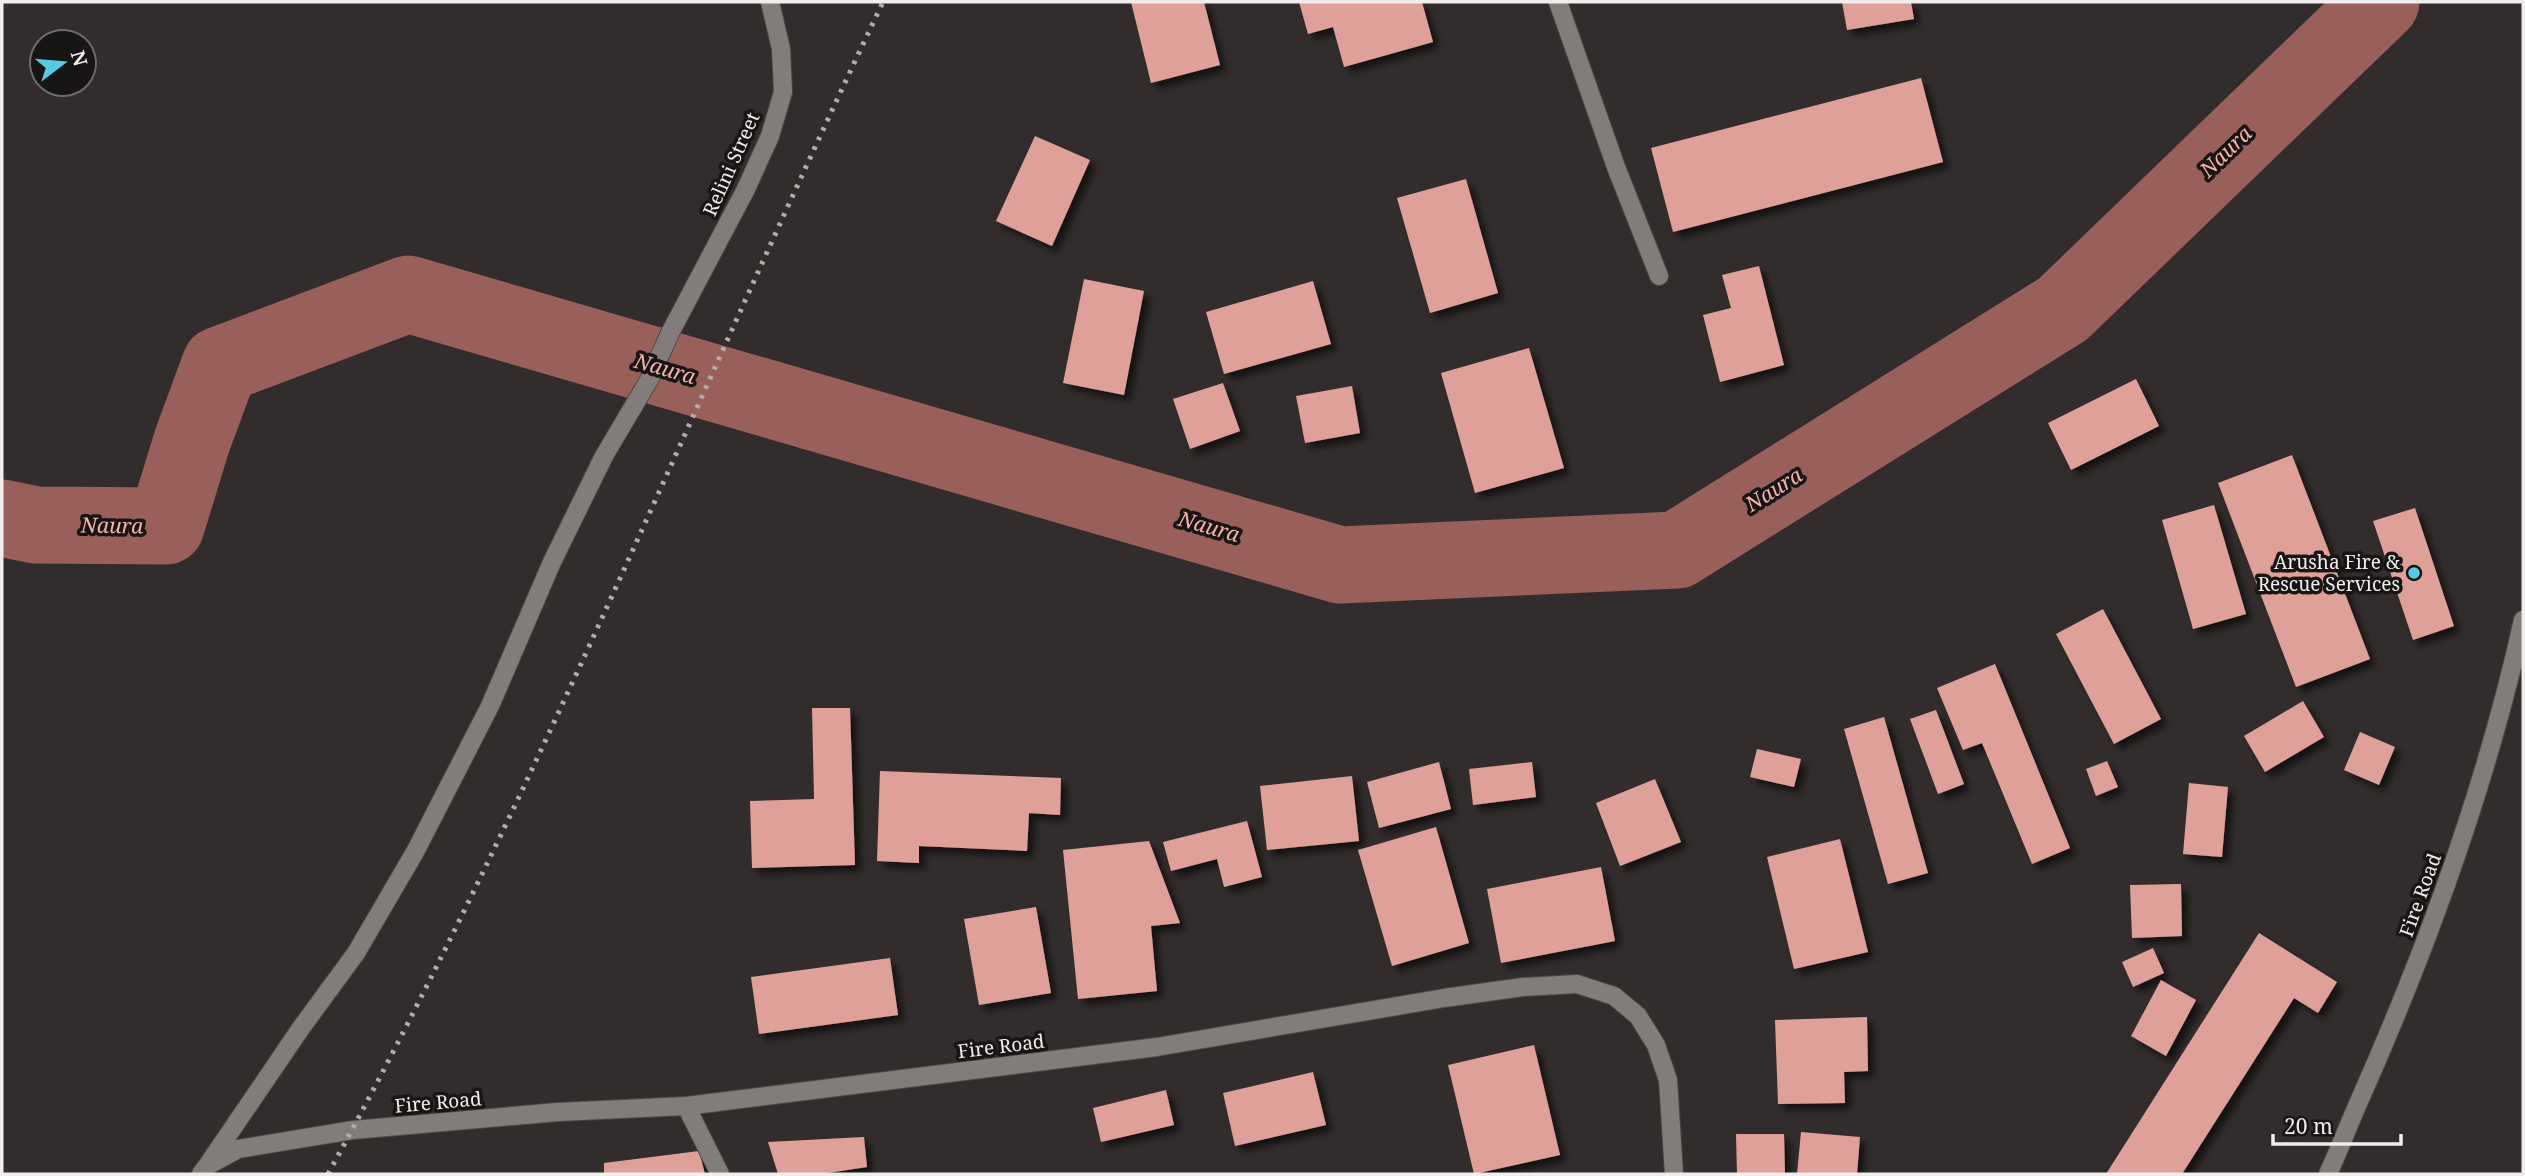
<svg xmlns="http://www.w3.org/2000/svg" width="2525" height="1176" font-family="'Noto Serif',serif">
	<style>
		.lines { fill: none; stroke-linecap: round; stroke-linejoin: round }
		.river { stroke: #99605b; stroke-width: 77 }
		.building { fill: #dfa09a; filter: url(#shadow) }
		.minor-casing { stroke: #4d4949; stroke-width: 20 }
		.minor { stroke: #827c7b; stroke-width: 18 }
		.rail { stroke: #b1adac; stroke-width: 5; stroke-dasharray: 3.5 7; stroke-linecap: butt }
		.poi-dot { fill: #57c9e2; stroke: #181615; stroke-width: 2.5 }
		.labels { text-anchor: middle; stroke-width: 7; stroke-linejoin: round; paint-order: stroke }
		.street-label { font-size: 19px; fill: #f0edec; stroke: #181615 }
		.poi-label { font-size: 19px; fill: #f0edec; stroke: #181615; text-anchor: end }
		.water-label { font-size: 21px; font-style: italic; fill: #f8b0aa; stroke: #181615 }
	</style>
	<defs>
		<filter id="shadow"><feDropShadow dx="6" dy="6" stdDeviation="3.5" flood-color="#0009"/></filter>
	</defs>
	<rect width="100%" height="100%" fill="#322d2c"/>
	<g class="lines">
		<!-- river -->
		<path class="river" d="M2,518L36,525L166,526L192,441L220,365L408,294L1340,565L1677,550L2063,309L2381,2"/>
	</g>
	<!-- building -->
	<g class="building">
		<path d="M1131,2H1204L1220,65L1151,83Z"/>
		<path d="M1299,2H1422L1433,42L1344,67L1333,27L1308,34Z"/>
		<path d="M1842,2H1911L1914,19L1847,30Z"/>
		<path d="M1921,78L1943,162L1673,232L1651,148Z"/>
		<path d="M1035,136L1090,160L1052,246L996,221Z"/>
		<path d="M1466,179L1498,293L1430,313L1397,198Z"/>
		<path d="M1759,266L1784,365L1720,382L1703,315L1731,308L1722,275Z"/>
		<path d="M1084,279L1144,291L1124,395L1063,383Z"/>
		<path d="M1313,281L1331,344L1224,374L1206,312Z"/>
		<path d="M1529,348L1564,468L1475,493L1441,373Z"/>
		<path d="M2136,379L2159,426L2071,470L2048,423Z"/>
		<path d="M1223,383L1240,431L1190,449L1173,399Z"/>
		<path d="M1352,386L1360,433L1305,443L1296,396Z"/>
		<path d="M2292,455L2370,659L2296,687L2218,483Z"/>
		<path d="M2214,505L2246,614L2193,629L2162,520Z"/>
		<path d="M2415,508L2454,626L2413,640L2373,521Z"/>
		<path d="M2103,609L2161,719L2114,744L2056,634Z"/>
		<path d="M1995,664L2070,848L2032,864L1982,743L1963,750L1937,688Z"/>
		<path d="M2303,701L2324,737L2265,772L2244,736Z"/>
		<path d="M812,708H850L855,865L752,868L750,801L814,799Z"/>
		<path d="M1936,710L1964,784L1938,794L1910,719Z"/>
		<path d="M1884,717L1928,873L1888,884L1844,729Z"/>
		<path d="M2360,732L2395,747L2379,785L2344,770Z"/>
		<path d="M1757,749L1801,759L1794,787L1750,777Z"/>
		<path d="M2107,761L2118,787L2096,796L2086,769Z"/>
		<path d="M1439,762L1451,809L1379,828L1367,782Z"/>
		<path d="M1532,762L1536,797L1473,805L1469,769Z"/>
		<path d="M880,771L1061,778L1060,815L1029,813L1027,851L919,846V863L877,861Z"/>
		<path d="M1352,776L1359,841L1267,850L1260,786Z"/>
		<path d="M1655,779L1681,842L1620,866L1596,803Z"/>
		<path d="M2189,783L2228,787L2222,857L2183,854Z"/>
		<path d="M1247,821L1262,877L1224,887L1217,859L1171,871L1163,842Z"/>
		<path d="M1436,827L1469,943L1392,966L1358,850Z"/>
		<path d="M1840,839L1868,952L1794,969L1767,857Z"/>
		<path d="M1149,841L1180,923L1151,926L1157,991L1078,999L1063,850Z"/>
		<path d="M1601,867L1615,941L1501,963L1487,889Z"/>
		<path d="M2181,884L2182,936L2132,938L2130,885Z"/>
		<path d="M1036,907L1051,993L979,1005L964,919Z"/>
		<path d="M2259,933L2337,982L2318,1013L2294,998L2182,1174H2106Z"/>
		<path d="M2153,948L2164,973L2133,987L2122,962Z"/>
		<path d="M890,958L898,1015L759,1034L751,977Z"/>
		<path d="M2161,980L2196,1000L2166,1056L2131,1036Z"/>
		<path d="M1867,1017L1868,1071L1844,1072L1845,1103L1778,1104L1775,1020Z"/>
		<path d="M1534,1045L1560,1155L1474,1174L1448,1065Z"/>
		<path d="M1313,1072L1326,1125L1235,1146L1223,1093Z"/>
		<path d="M1166,1090L1174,1125L1101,1142L1093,1108Z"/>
		<path d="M1801,1132L1860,1137L1857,1174H1797Z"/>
		<path d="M1736,1134H1784L1785,1174H1737Z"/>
		<path d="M864,1137L867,1167L821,1174H778L768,1142Z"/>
		<path d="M699,1151L705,1174H604V1163Z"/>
	</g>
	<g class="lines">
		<!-- minor casing -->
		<g class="minor-casing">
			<g id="minor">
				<path d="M1558,2L1616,167L1659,276"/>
				<path d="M686,1106L720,1174"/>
				<path d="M209,1163L301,1028L356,953L415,852L490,706L552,562L604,456L649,380L670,333L746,189L770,136L783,92L781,49L770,2"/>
				<path d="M201,1174L207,1166L238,1149L353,1130L558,1112L686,1106L1157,1047L1444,998L1523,987L1577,984L1614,996L1638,1016L1656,1045L1668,1080L1674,1174"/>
				<path d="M2328,1174C2338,1152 2347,1129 2357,1106C2427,949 2486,788 2523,620"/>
			</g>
		</g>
		<!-- minor -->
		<use href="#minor" class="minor"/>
		<!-- rail -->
		<path class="rail" d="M328,1174C536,795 697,392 883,2"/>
	</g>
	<!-- markers -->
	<circle class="poi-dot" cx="2414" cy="573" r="7"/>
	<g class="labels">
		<!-- street labels -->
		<g class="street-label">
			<text transform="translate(731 164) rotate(-66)" y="7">Relini Street</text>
			<text transform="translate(2420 895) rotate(-70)" y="7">Fire Road</text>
			<text transform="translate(1001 1046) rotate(-7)" y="7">Fire Road</text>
			<text transform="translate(438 1102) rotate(-5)" y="7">Fire Road</text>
		</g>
		<!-- poi labels -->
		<g class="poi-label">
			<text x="2400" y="569">Arusha Fire &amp;<tspan x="2400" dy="22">Rescue Services</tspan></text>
		</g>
		<!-- water labels -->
		<g class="water-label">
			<text transform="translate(2226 152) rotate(-44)" y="7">Naura</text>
			<text transform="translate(665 369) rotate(16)" y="7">Naura</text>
			<text transform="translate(1774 490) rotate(-32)" y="7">Naura</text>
			<text transform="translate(112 526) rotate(1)" y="7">Naura</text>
			<text transform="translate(1209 527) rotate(16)" y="7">Naura</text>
		</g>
	</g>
	<!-- border -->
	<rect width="2525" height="1176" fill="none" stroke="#f0edec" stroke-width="7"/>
	<!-- north arrow -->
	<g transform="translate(63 63) rotate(74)"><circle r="33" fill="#181615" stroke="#6e6c6b" stroke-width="2"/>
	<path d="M0-5L12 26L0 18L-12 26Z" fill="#57c9e2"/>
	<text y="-10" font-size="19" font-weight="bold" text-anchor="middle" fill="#f0edec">N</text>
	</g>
	<!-- scale -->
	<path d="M2273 1134v10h128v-10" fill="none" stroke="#f0edec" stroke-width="3.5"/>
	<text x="2284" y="1134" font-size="21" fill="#f0edec" stroke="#181615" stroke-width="5" paint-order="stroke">20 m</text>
</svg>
